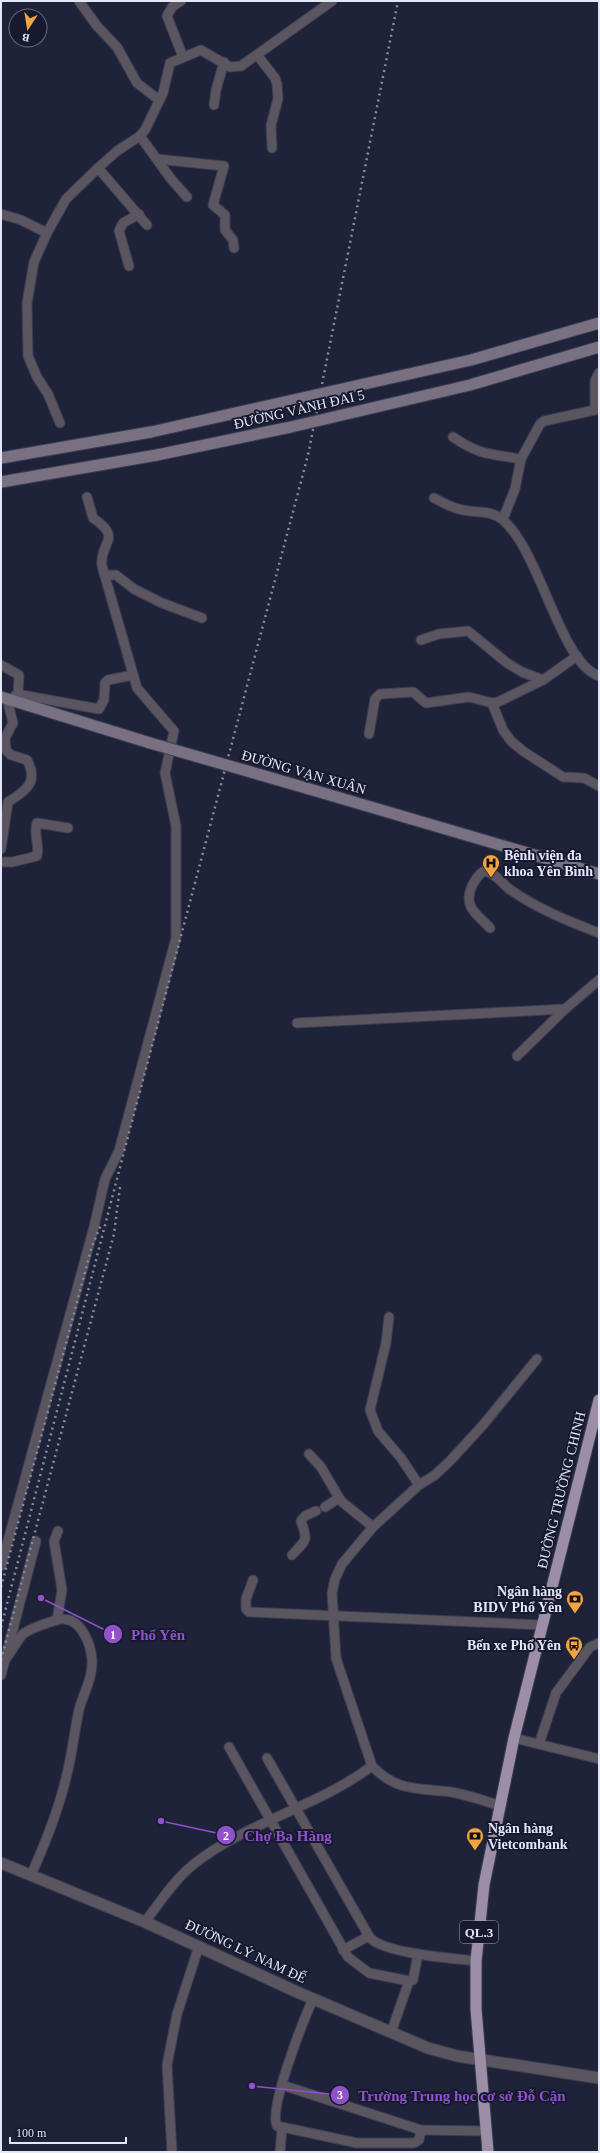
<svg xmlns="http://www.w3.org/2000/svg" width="600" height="2153" font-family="Georgia,serif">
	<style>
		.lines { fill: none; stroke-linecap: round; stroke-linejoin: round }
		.minor-casing { stroke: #3a3e53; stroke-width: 11 }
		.tertiary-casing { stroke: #3a3e53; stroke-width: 13 }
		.secondary-casing { stroke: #3a3e53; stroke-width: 13 }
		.trunk-casing { stroke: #3a3e53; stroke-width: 13 }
		.minor { stroke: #5b5560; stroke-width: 9 }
		.tertiary { stroke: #5b5560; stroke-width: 11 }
		.secondary { stroke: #797082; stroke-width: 11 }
		.trunk { stroke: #9c8ea7; stroke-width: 11 }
		.rail { stroke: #878b9e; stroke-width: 2.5; stroke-dasharray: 2 4; stroke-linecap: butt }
		.secondary-bridge-casing { stroke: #3a3e53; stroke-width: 13; stroke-linecap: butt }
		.secondary-bridge { stroke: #797082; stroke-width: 11 }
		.labels { text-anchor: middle; stroke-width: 4; stroke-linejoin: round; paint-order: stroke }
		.shield { fill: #16192f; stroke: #a6a9ba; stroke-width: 1 }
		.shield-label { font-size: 13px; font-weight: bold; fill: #e3e7f6 }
		.street-label { font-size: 14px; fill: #e3e7f6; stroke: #16192f }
		.poi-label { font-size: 14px; font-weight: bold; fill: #e3e7f6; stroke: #16192f; text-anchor: start }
		.leader { fill: none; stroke: #9051ca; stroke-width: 1.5 }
		.callout-dot { fill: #9051ca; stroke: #16192f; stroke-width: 1.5 }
		.mark-label { font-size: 12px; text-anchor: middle; font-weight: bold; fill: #fff }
		.callout-label { font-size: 15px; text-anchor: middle; font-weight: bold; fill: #9051ca; stroke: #16192f; stroke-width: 4; stroke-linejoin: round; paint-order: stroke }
	</style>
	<rect width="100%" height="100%" fill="#1f2339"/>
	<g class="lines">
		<!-- minor casing -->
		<g class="minor-casing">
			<g id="minor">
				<path d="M79,1L97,26L117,47L137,83L159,100"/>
				<path d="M181,1L172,7L167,16L183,57"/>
				<path d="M258,56L275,78L277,84L278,99L271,125L272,148"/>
				<path d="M214,105L216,90L224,62"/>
				<path d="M140,136L171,179L187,197"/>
				<path d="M157,159L224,166L213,205L225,215V230L233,240L234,248"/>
				<path d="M98,168L147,225"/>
				<path d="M1,214L21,220L47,233"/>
				<path d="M129,266L119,231L123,223L139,214"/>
				<path d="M60,423L48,394L37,377L28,356L27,303L34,262L47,233L66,199L98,168L117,151L140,136L145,130L163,93L170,63L201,50L230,67L241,66L332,1"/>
				<path d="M453,437C479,455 491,454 521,459"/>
				<path d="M434,498C442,502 450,507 459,509C474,514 491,509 503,520C540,551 560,663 599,676"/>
				<path d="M503,519L515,489L521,459L540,424L544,421L595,410V381L599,373"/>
				<path d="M105,575H116L134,589L162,603L202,618"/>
				<path d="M421,640L439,634L468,631L507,663L522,672L543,680"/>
				<path d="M1,665L19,675L18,695"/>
				<path d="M15,699V696L22,695L99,709L104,700L105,683L108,680L133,675"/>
				<path d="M492,703L503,730L511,741L523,751L563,777L584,778L599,786"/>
				<path d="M369,734L375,699L380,694L413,692L426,703L469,697L492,703L498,702L543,680L577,656"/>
				<path d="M1,849L8,802C26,791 39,782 27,760L11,755L6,750L5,738L13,723L7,699"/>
				<path d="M1,862H12L37,856C40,845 33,834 37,823L68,828"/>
				<path d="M490,928C484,921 475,915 471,907C465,895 474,878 484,871C494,872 501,882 508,888C535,908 568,921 599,933"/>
				<path d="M297,1023L565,1009"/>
				<path d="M517,1056L565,1009L599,980"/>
				<path d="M389,1317L386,1343L370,1410L378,1431L401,1458L419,1485"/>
				<path d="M309,1454L321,1467L341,1501L373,1527"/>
				<path d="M325,1507L339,1498"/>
				<path d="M292,1555C307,1539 308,1541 301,1521L305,1516L316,1511"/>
				<path d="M1,1566L94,1227L105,1179L119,1151L176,938V826L165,773L174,731L137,688L102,566C99,542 124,539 93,518L87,497"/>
				<path d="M253,1580L246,1599V1609L249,1612L542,1625"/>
				<path d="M57,1620L62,1590L54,1541L58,1531"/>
				<path d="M5,1660C11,1652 16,1643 22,1635C26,1630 58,1618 64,1619C82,1620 91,1645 92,1660C93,1678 83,1694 79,1710C74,1733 72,1756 66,1778C58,1812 45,1844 31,1875"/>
				<path d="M1,1675L36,1541"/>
				<path d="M514,1738L599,1759"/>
				<path d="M539,1744L556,1693L590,1647L599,1643"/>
				<path d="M229,1747L348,1957L369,1973L409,1981L413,1980L418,1954"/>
				<path d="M267,1758L370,1938C387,1954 451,1958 476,1961"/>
				<path d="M501,1806C485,1801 468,1795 451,1792C418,1788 397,1792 372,1766L336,1658L332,1593L335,1579L342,1564L373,1527L419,1485L435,1475L449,1462L483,1425L537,1359"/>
				<path d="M145,1922C160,1902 175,1879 194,1864C247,1822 317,1807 372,1766"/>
				<path d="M343,1950L369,1936"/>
				<path d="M313,1999C304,2019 268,2109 277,2126L357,2143H414L419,2140L421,2130"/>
				<path d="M391,2033L409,1981"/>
				<path d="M282,2085L421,2130L486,2131"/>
				<path d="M172,2152L167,2065L177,2014L199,1946"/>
				<path d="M280,2152L282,2129"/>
			</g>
		</g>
		<!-- tertiary casing -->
		<g class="tertiary-casing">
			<path id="tertiary" d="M1,1863L145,1922L297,1992L428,2048L457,2056L599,2078"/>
		</g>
		<!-- secondary casing -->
		<g class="secondary-casing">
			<g id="secondary">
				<path d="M1,458L151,432"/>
				<path d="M1,482L157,455"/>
				<path d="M1,697L150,743"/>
				<path d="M306,788L599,874"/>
			</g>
		</g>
		<!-- trunk casing -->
		<g class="trunk-casing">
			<path id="trunk" d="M488,2152L476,2009V1961L484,1885L514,1738L599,1400"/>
		</g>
		<!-- minor -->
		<use href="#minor" class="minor"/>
		<!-- tertiary -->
		<use href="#tertiary" class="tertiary"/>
		<!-- secondary -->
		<use href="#secondary" class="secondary"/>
		<!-- trunk -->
		<use href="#trunk" class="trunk"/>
		<!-- rail -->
		<g class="rail">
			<path d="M1,1587L92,1246L101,1225"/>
			<path d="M1,1627L125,1148L308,455L398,1"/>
			<path d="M1,1660L114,1234L120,1187"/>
		</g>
		<!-- secondary-bridge casing -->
		<g class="secondary-bridge-casing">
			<g id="secondary-bridge">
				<path d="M151,432L471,360L599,323"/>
				<path d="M157,455L291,427L470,385L599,347"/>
				<path d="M150,743L306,788"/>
			</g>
		</g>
		<!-- secondary-bridge -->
		<use href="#secondary-bridge" class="secondary-bridge"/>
	</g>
	<!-- icons -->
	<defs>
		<g id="hospital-pin" transform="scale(0.9)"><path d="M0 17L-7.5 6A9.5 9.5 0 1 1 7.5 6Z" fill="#f1a540" stroke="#16192f"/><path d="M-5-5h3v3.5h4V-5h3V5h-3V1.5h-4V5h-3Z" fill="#111"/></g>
		<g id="bank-pin" transform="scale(0.9)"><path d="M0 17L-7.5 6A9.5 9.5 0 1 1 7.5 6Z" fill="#f1a540" stroke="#16192f"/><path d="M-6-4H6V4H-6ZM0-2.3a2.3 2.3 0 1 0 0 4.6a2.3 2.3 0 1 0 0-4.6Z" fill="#111"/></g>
		<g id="bus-pin" transform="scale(0.9)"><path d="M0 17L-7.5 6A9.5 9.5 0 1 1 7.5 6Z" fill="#f1a540" stroke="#16192f"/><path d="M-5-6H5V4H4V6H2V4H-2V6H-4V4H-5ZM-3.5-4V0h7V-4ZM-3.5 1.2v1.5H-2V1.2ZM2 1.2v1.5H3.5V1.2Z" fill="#111"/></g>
	</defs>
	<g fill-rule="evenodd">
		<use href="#hospital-pin" x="491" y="863"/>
		<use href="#bank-pin" x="575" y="1599"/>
		<use href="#bus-pin" x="574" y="1645"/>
		<use href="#bank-pin" x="475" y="1836"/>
	</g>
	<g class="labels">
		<!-- shield labels -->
		<rect class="shield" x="460" y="1921" width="38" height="22" rx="3"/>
		<g class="shield-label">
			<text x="479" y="1937">QL.3</text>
		</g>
		<!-- street labels -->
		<g class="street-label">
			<text transform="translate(299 409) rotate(-13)" y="5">ĐƯỜNG VÀNH ĐAI 5</text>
			<text transform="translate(304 772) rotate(16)" y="5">ĐƯỜNG VẠN XUÂN</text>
			<text transform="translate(561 1490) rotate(-76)" y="5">ĐƯỜNG TRƯỜNG CHINH</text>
			<text transform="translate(246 1951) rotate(25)" y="5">ĐƯỜNG LÝ NAM ĐẾ</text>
		</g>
		<!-- poi labels -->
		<g class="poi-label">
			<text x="504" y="860">Bệnh viện đa<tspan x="504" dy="16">khoa Yên Bình</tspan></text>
			<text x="562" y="1596" text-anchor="end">Ngân hàng<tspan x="562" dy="16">BIDV Phổ Yên</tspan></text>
			<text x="561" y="1650" text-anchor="end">Bến xe Phổ Yên</text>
			<text x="488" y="1833">Ngân hàng<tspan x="488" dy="16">Vietcombank</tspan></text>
		</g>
	</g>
	<!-- callouts -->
	<path class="leader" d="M41 1598L113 1634M161 1821L226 1835M252 2086L340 2095"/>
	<g class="callout-dot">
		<circle cx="41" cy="1598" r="4"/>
		<circle cx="161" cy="1821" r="4"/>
		<circle cx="252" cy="2086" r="4"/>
		<circle cx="113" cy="1634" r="10"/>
		<circle cx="226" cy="1835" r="10"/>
		<circle cx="340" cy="2095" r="10"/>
	</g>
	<g class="mark-label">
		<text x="113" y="1639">1</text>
		<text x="226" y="1840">2</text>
		<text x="340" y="2099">3</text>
	</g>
	<g class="callout-label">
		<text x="158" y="1640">Phổ Yên</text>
		<text x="288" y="1841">Chợ Ba Hàng</text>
		<text x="462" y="2101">Trường Trung học cơ sở Đỗ Cận</text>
	</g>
	<!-- border -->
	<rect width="600" height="2153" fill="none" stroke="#e3e7f6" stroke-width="4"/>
	<!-- north arrow -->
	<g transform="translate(28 28) rotate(192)"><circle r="19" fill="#16192f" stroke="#686b7f"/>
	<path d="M0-3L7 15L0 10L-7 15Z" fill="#f1a540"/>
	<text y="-6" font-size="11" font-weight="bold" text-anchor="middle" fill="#e3e7f6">B</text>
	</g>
	<!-- scale -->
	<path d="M10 2137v6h116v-6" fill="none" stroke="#e3e7f6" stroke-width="2"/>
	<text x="16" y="2137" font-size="12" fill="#e3e7f6" stroke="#16192f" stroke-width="3" paint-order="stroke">100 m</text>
</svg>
